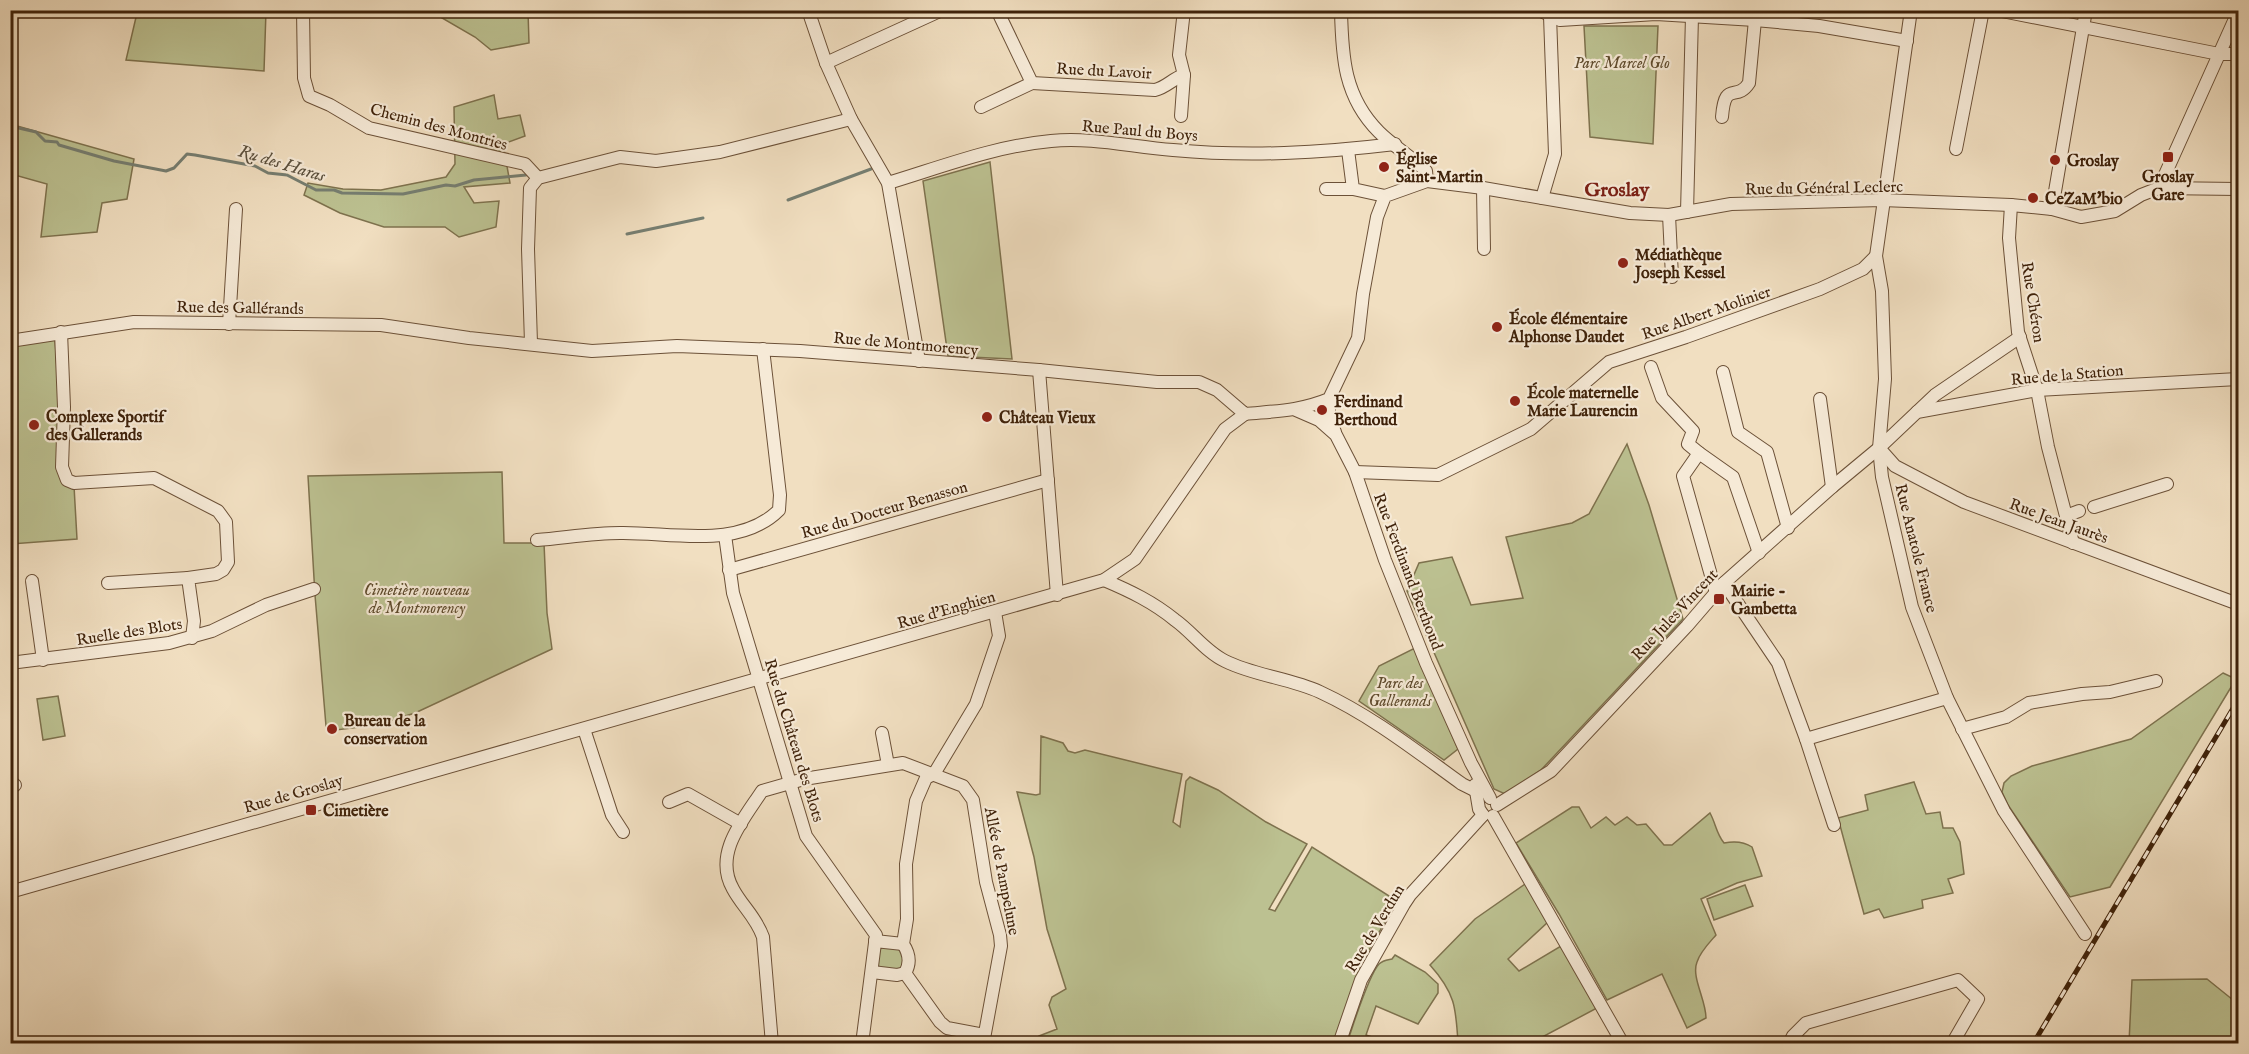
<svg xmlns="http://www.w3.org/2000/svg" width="2249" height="1054" font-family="'IM FELL English',serif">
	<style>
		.green { fill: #bcc191; stroke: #7e724e; stroke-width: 1.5 }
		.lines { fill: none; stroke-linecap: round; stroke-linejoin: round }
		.stream { stroke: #767e71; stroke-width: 3 }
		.minor-casing { stroke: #6c5138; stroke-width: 14 }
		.minor { stroke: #f6ead7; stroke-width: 12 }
		.rail-casing { stroke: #3f220a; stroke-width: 5 }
		.rail { stroke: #f6ead7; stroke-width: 3; stroke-dasharray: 9; stroke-linecap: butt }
		.poi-dot { fill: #8f2418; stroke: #f6ead7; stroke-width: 2 }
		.labels { text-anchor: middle; stroke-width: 4.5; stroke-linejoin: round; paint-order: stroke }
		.park-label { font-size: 16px; font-style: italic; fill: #5e4a2c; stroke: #f6ead7 }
		.street-label { font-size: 16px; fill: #3f220a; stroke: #f6ead7 }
		.poi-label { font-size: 16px; font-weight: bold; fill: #3f220a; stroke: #f6ead7; text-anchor: start }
		.water-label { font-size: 18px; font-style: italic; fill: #5b503d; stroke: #f6ead7 }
		.quarter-label { font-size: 20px; font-weight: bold; fill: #7a1f14; stroke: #f6ead7 }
	</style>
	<rect width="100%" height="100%" fill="#f1dfc1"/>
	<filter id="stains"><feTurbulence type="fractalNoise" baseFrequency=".00333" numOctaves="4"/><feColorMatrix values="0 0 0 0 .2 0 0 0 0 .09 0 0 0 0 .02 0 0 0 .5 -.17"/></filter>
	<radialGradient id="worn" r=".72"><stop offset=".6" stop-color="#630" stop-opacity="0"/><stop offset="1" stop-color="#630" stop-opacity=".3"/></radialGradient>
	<!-- green -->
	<g class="green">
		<path d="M127,11H266L264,71L126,60L137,13Z"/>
		<path d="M430,11H528L529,43L491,50L475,37Z"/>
		<path d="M1584,26H1658L1653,144L1590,137Z"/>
		<path d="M494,95L498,119L520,115L525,136L503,144L510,183L464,187L474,203L499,201L496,227L459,237L445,227H384L340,213L304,195L308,183L343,189L381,190L446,177L455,164L454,107Z"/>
		<path d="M10,124L134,159L127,199L102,203L97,232L41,237L47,184L11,174Z"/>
		<path d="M990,162L1012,359L948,356L923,181Z"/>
		<path d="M55,339L59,398L57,451L74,486L77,539L11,544V345Z"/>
		<path d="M1627,444L1649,505L1683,619L1541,770L1505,794L1494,789L1407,591L1419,563L1452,557L1471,605L1523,598L1506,537L1572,523L1589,514Z"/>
		<path d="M502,472L504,543H544L547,613L552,649L415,713L376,725L336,730L335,725L326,726L315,595L308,476Z"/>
		<path d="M1415,648L1458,749L1444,760L1359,701L1379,666Z"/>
		<path d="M2223,673L2236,679L2110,887L2070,897L2008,805L2002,792L2004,783L2011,776L2032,766L2131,739Z"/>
		<path d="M58,696L65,736L43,740L37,699Z"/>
		<path d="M1041,736L1063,743L1068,751L1075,753L1085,750L1182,774L1173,822L1180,827L1186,781L1190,777L1218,790L1266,822L1307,844L1269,909L1275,911L1312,847L1397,901L1362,962L1335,1043H1041L1039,1036L1057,1029L1049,1005L1052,997L1066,989L1047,929L1034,857L1017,792L1036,795L1040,794Z"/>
		<path d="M1914,782L1926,814L1940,812L1943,828H1953L1960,842L1964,874L1948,879L1953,893L1922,900L1923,908L1884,918L1879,909L1864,914L1838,818L1868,810L1865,795Z"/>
		<path d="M1572,807H1579L1591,828L1606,817L1615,825L1627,817L1637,825L1646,824L1664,845H1672L1710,813C1716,824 1716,833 1724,843C1734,841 1743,841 1752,847L1762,876L1737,883L1701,899L1716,935C1709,943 1700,952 1697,962C1691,977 1706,1000 1706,1018L1687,1028L1662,974L1607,1000L1559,914L1516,843Z"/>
		<path d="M1528,882L1549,921L1508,959L1519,971L1561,946L1597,1008L1531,1043H1458C1456,1007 1455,993 1430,965L1475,919Z"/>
		<path d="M1745,885L1753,906L1714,920L1707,899Z"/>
		<path d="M884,946L900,949L904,955L903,966L898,971L881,969L876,963L878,951Z"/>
		<path d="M1395,955L1425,972L1438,984V993L1418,1024L1376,1006L1366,1035L1390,1043H1347C1353,1026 1368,976 1379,964C1383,960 1387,960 1392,959Z"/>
		<path d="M2207,979L2238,1004V1043H2129L2132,980Z"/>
	</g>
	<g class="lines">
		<!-- stream -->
		<g class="stream">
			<path d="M10,126L36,132L45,141L57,142L59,145L114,161L166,171L174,168L187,154L195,155L255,166L268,173L287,175L316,190H334L342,193L403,194L446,185L455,186L474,180L526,175"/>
			<path d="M788,200L871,169"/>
			<path d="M627,234L703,218"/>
		</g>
		<!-- minor casing -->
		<g class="minor-casing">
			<g id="minor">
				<path d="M303,10L304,78L309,96L330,105L369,128L525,164L538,178"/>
				<path d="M808,10L826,63L851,119L888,183L919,361"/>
				<path d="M997,10L1032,83L1155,90C1167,87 1172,79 1184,75L1179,55L1184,10"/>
				<path d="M1341,10C1342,57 1344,97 1379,132C1393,146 1412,157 1426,171L1427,181"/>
				<path d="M1539,10L1560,20L1656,14L1755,20L1819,26L1907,41"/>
				<path d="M1911,10L1876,256L1882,291L1885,379L1879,448L1882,477L1912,607L1947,698L2004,811L2085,934"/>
				<path d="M1997,10L2219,54H2238"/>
				<path d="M826,63L942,10"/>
				<path d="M981,107L1032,83"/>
				<path d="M1181,116L1184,75"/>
				<path d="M1722,117C1725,79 1736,103 1749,83L1755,20"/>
				<path d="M1956,149L1983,10"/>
				<path d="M1348,150L1353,189L1385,196"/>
				<path d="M888,183C941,167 995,146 1051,141C1092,137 1132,147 1173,150C1249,157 1320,153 1395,144"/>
				<path d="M1483,188L1484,249"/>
				<path d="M2159,188L2238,12"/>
				<path d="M1326,189H1353"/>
				<path d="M1542,198L1555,154L1550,16"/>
				<path d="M2011,205L2009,238L2018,332L2037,390L2048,447L2073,543"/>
				<path d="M2052,209L2086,10"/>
				<path d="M1687,212L1692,16"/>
				<path d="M1669,215L1672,277"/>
				<path d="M229,324L236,209"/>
				<path d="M61,332L64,407L62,467L67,480L74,483L154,478L218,511L226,522L228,562L223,570L216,574L188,578L194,621L192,638"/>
				<path d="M10,341L134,322L381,325L469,338L592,351L677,346L800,351L1039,370L1157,382H1199L1217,390L1245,414C1276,411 1300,411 1329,399L1358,338L1363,294L1377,217L1385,196L1427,181L1483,188L1630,213L1669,215L1731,204L1882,200L2011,205L2052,209L2081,217L2115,211L2141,195L2159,188L2238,189"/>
				<path d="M531,343L528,249L530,188L538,178L620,157L656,161L720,152L851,119"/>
				<path d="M1651,367L1662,398L1693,431L1688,444L1699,453"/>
				<path d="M1039,370L1057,595"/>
				<path d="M1723,372L1738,432L1767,452L1788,528"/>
				<path d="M1329,399V418L1335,432"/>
				<path d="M1820,399L1832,487"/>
				<path d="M1296,410L1319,420L1336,435L1355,472L1385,560L1426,663L1471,763L1490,798"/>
				<path d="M1917,412L1935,395L2020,337"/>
				<path d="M1879,448L1895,466L1964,502L2238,604"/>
				<path d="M1355,472L1438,475L1531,429L1609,362L1686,337L1820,289L1863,269L1876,256"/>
				<path d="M2094,507L2167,484"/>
				<path d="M2066,516L2079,511"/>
				<path d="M725,535L733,593L806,836L876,935L862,1044"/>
				<path d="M537,540C564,538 592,533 620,533C671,532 739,550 779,510L780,495L763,349"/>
				<path d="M729,570L1048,480"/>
				<path d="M1104,580C1130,591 1153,602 1175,620C1192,632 1206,652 1225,661C1255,676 1290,678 1320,692C1372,716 1416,751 1462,784L1476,791"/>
				<path d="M32,581L43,660"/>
				<path d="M108,583L188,578"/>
				<path d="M1724,583L1778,663L1806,739L1834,825"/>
				<path d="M1716,593L1683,476L1699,453L1733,477L1759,553"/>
				<path d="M10,663L169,643L212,631L266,605L314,589"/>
				<path d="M584,729L612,815L623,832"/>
				<path d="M1962,729L2006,717L2029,703L2082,694L2110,692L2156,681"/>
				<path d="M882,733L888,765"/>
				<path d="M1806,739L1947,698"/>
				<path d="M1475,785L1479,809L1483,815"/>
				<path d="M10,789L15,785"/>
				<path d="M669,802L688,794L741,824"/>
				<path d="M1497,805L1551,771L1687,626L1724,583L1832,487L1879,448L1917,412L2037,390L2238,379"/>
				<path d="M1493,816L1623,1044"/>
				<path d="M10,892L1104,580L1135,559L1225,429L1245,414"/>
				<path d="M875,941L903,944"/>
				<path d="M872,972L897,975L905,973"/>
				<path d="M984,1035L947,1028L940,1022L905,973C911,963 909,953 903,944L907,919L906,864L916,801L926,778L934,774L976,704L999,636L995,612"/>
				<path d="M772,1044L763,937C756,917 742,906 733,889C713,854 743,820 762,791L804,779L903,763L963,786L973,800L986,882L1000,935L1001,946L983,1044"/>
				<path d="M1339,1044L1361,980L1404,904L1410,895L1483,815"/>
				<path d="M1789,1044L1793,1036L1806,1023L1958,980L1978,999L1952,1044"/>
			</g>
		</g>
		<!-- minor -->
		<use href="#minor" class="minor"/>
		<!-- rail casing -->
		<g class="rail-casing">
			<path id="rail" d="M2033,1044L2238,700"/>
		</g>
		<!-- rail -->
		<use href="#rail" class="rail"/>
	</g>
	<!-- markers -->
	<g class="poi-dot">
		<rect x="2162" y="151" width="12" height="12" rx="3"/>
		<circle cx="2055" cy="160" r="6"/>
		<circle cx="1384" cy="167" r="6"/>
		<circle cx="2033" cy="198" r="6"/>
		<circle cx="1623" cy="263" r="6"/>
		<circle cx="1497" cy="327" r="6"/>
		<circle cx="1515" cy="401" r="6"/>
		<circle cx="1322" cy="410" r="6"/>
		<circle cx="987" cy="417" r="6"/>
		<circle cx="34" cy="425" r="6"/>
		<rect x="1713" y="593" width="12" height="12" rx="3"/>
		<circle cx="332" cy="729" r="6"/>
		<rect x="305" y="804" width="12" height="12" rx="3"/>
	</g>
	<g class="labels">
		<!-- park labels -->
		<g class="park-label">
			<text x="1622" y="68">Parc Marcel Glo</text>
			<text x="417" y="595">Cimetière nouveau<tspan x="417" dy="18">de Montmorency</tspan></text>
			<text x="1400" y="688">Parc des<tspan x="1400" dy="18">Gallerands</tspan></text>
		</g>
		<!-- street labels -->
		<g class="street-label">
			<text transform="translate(1104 70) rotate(3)" y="6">Rue du Lavoir</text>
			<text transform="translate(439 126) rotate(15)" y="6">Chemin des Montries</text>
			<text transform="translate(1140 130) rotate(5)" y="6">Rue Paul du Boys</text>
			<text transform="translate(1824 187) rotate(-1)" y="6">Rue du Général Leclerc</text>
			<text transform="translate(2034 302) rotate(81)" y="6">Rue Chéron</text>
			<text transform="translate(240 307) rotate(1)" y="6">Rue des Gallérands</text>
			<text transform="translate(1706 312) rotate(-19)" y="6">Rue Albert Molinier</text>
			<text transform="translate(906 343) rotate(5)" y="6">Rue de Montmorency</text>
			<text transform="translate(2067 374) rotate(-5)" y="6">Rue de la Station</text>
			<text transform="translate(884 509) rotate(-16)" y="6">Rue du Docteur Benasson</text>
			<text transform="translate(2059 520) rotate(20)" y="6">Rue Jean Jaurès</text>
			<text transform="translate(1917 548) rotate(76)" y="6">Rue Anatole France</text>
			<text transform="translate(1409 571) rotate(69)" y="6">Rue Ferdinand Berthoud</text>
			<text transform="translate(946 609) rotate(-16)" y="6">Rue d'Enghien</text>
			<text transform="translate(1674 614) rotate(-47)" y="6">Rue Jules Vincent</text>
			<text transform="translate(129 631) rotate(-9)" y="6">Ruelle des Blots</text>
			<text transform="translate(795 740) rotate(73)" y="6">Rue du Château des Blots</text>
			<text transform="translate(293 793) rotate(-16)" y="6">Rue de Groslay</text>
			<text transform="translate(1003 871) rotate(79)" y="6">Allée de Pampelune</text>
			<text transform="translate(1374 928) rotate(-59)" y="6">Rue de Verdun</text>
		</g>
		<!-- poi labels -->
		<g class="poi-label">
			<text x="1396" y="164">Église<tspan x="1396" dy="18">Saint-Martin</tspan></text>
			<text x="2067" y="166">Groslay</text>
			<text x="2168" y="182" text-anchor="middle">Groslay<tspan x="2168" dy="18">Gare</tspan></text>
			<text x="2045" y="204">CeZaM'bio</text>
			<text x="1635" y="260">Médiathèque<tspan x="1635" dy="18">Joseph Kessel</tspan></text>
			<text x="1509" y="324">École élémentaire<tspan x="1509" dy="18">Alphonse Daudet</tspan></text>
			<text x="1527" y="398">École maternelle<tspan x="1527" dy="18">Marie Laurencin</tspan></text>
			<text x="1334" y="407">Ferdinand<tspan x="1334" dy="18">Berthoud</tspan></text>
			<text x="46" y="422">Complexe Sportif<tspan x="46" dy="18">des Gallerands</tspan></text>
			<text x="999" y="423">Château Vieux</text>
			<text x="1731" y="596">Mairie -<tspan x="1731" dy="18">Gambetta</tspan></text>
			<text x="344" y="726">Bureau de la<tspan x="344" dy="18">conservation</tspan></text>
			<text x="323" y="816">Cimetière</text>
		</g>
		<!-- water labels -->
		<g class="water-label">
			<text transform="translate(282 163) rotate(17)" y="6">Ru des Haras</text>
		</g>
		<!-- quarter labels -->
		<g class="quarter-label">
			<text x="1617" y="196">Groslay</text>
		</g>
	</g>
	<!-- margin -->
	<rect width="2249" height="1054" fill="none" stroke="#f1dfc1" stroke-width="36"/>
	<rect x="12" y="12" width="2225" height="1030" fill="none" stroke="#3f220a" stroke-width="3"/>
	<rect x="18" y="18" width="2213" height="1018" fill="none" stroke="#3f220a" stroke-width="1.5"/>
	<rect width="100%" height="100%" filter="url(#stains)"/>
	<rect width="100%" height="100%" fill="url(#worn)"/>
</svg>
